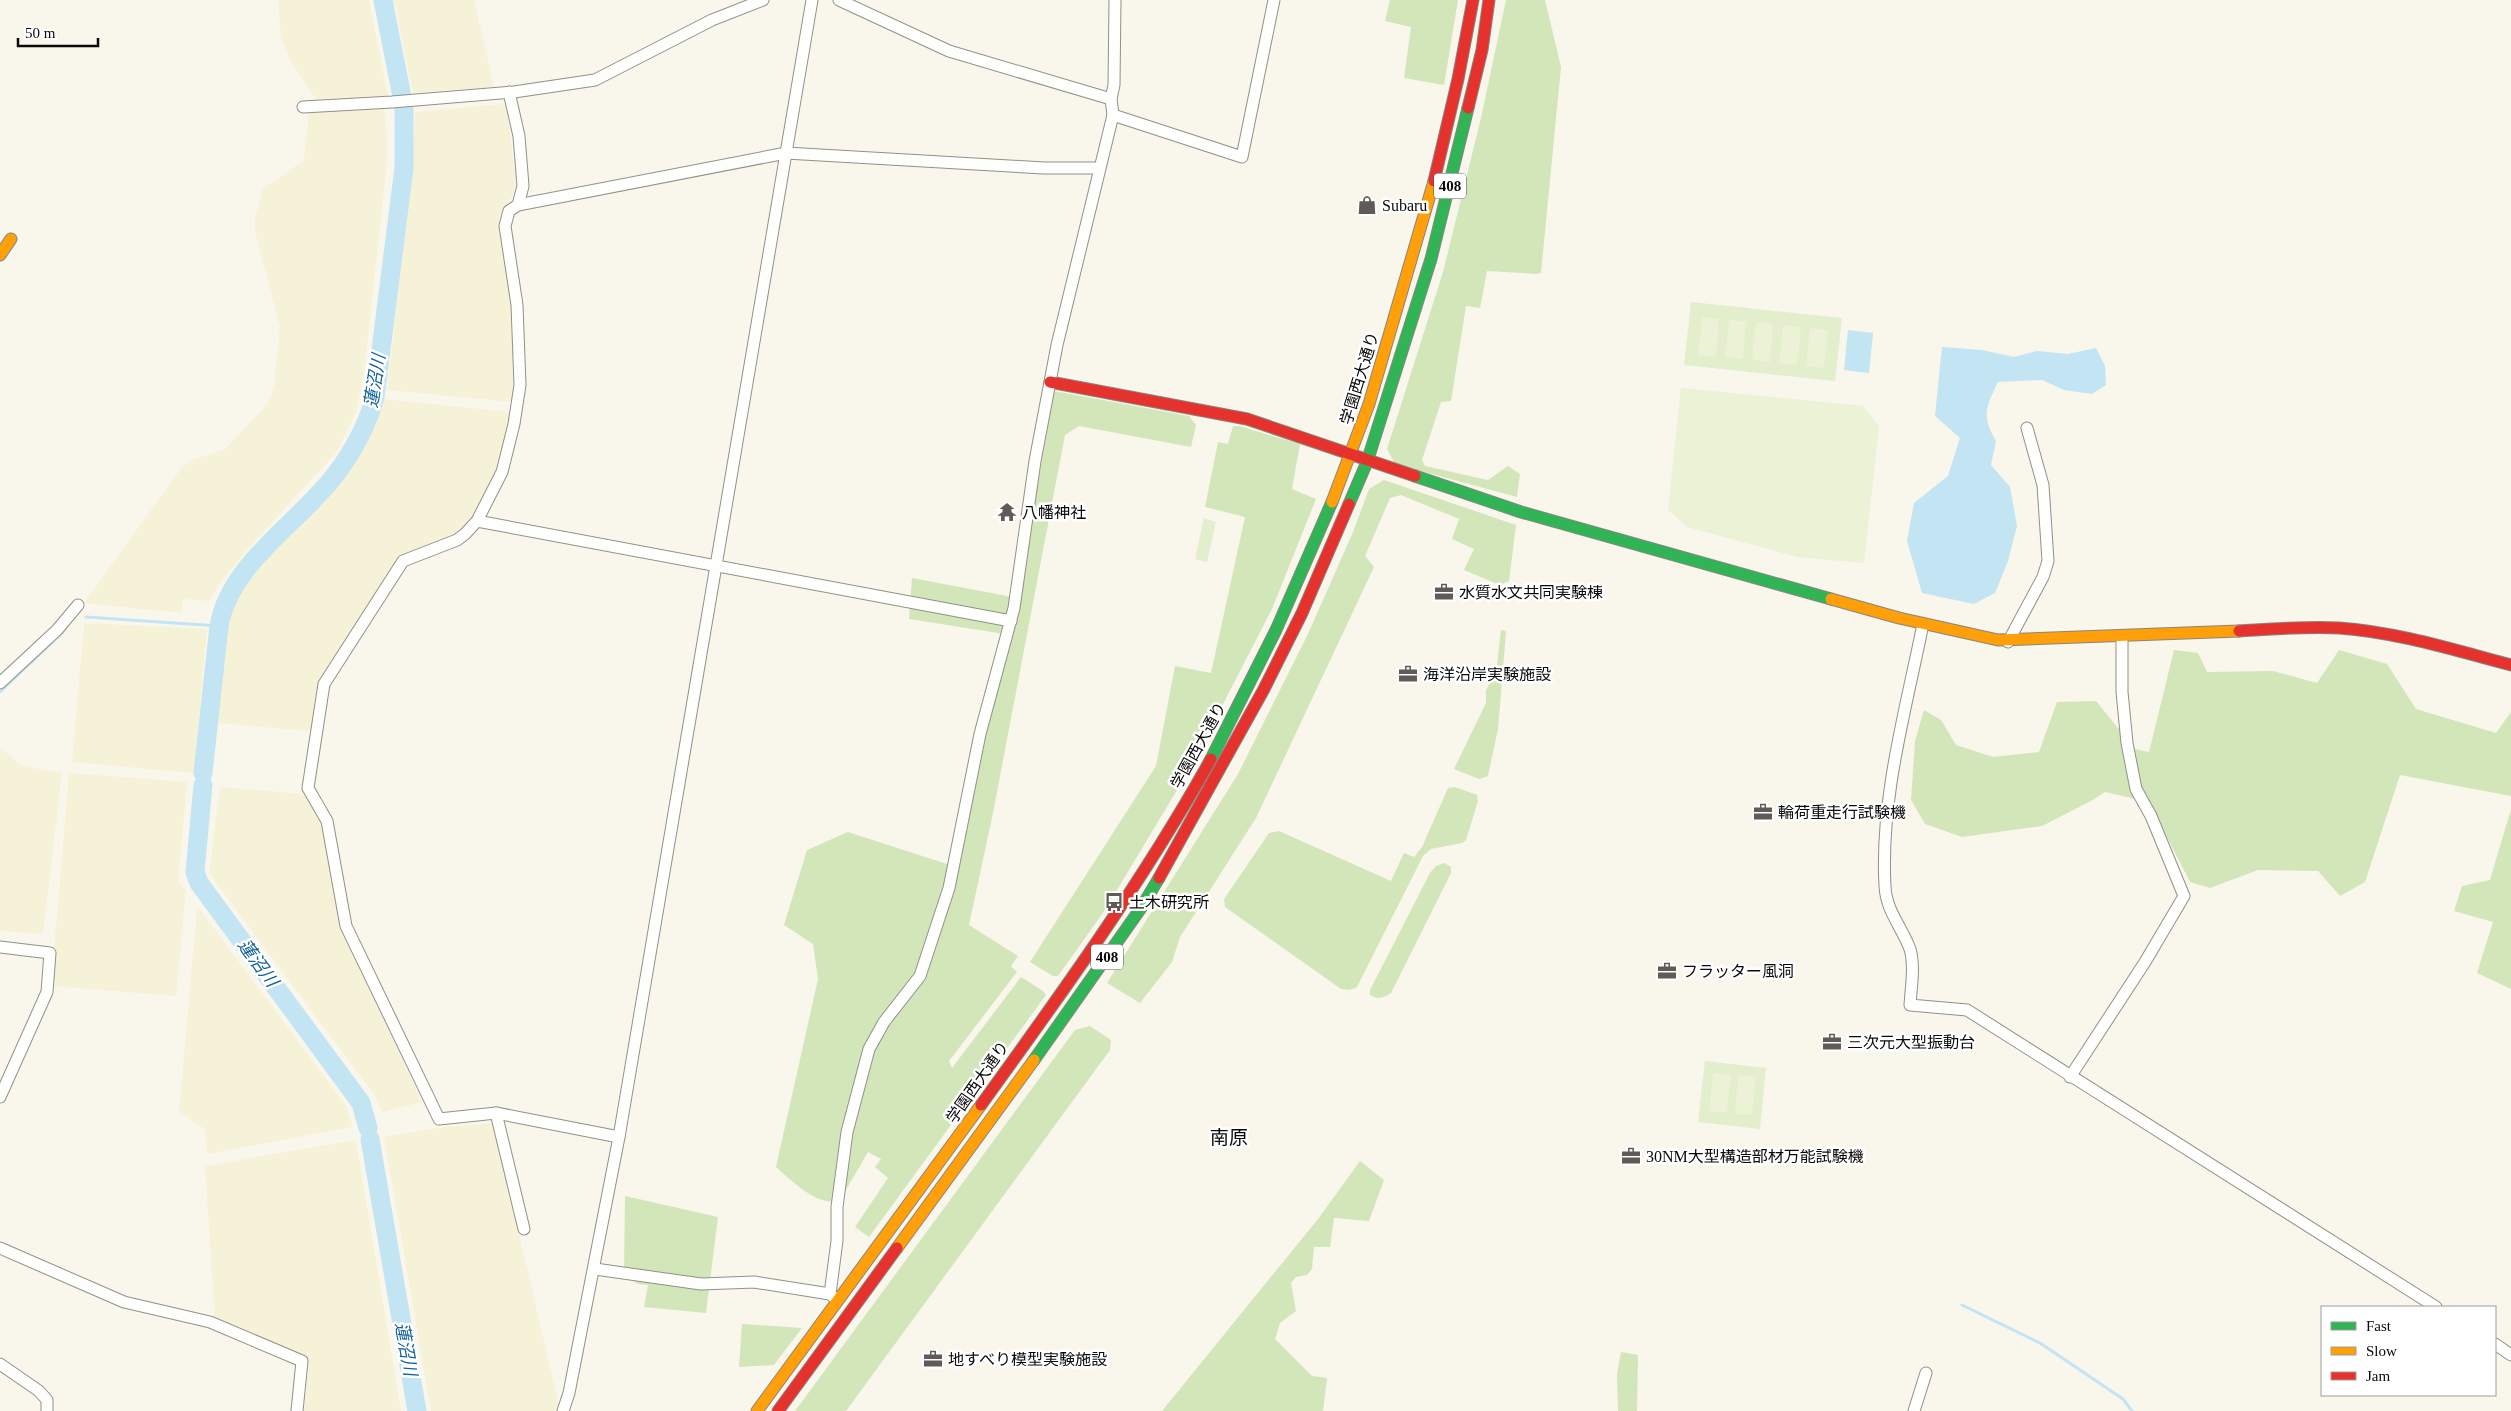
<svg xmlns="http://www.w3.org/2000/svg" width="2511" height="1411" font-family="'Times New Roman','Noto Sans JP',serif">
	<style>
		.farmland { fill: #f6f2d8 }
		.green { fill: #e2eecc }
		.forest { fill: #d2e6b9 }
		.pitch { fill: #ecf2d5 }
		.water { fill: #c2e4f3 }
		.lines { fill: none; stroke-linecap: round; stroke-linejoin: round }
		.stream { stroke: #c2e4f3; stroke-width: 3 }
		.river { stroke: #c2e4f3; stroke-width: 19 }
		.street-casing { stroke: #91908b; stroke-width: 13 }
		.fast-casing { stroke: #888682; stroke-width: 13 }
		.slow-casing { stroke: #888682; stroke-width: 13 }
		.jam-casing { stroke: #888682; stroke-width: 13 }
		.street { stroke: #fefefc; stroke-width: 11 }
		.fast { stroke: #30b455; stroke-width: 11 }
		.slow { stroke: #ff9f0a; stroke-width: 11 }
		.jam { stroke: #e5322d; stroke-width: 11 }
		.labels { text-anchor: middle; stroke-width: 5; stroke-linejoin: round; paint-order: stroke }
		.shield { fill: #fff; stroke: #535353; stroke-width: 1 }
		.shield-label { font-size: 15px; font-weight: bold; fill: #090909 }
		.poi-label { font-size: 16px; fill: #090909; stroke: #fff; text-anchor: start }
		.street-label { font-size: 16px; fill: #090909; stroke: #fff }
		.water-label { font-size: 18px; font-style: italic; fill: #14639a; stroke: #fff }
		.quarter-label { font-size: 19px; fill: #090909; stroke: #fff }
	</style>
	<rect width="100%" height="100%" fill="#f9f6ec"/>
	<!-- farmland -->
	<g class="farmland">
		<path d="M278,0H369L388,97L316,99L292,63L281,38Z"/>
		<path d="M394,0H474L494,87L413,93Z"/>
		<path d="M506,104L516,179L513,195L499,218L513,302L516,377L513,402L387,390L411,178L415,112Z"/>
		<path d="M384,108L387,138L386,173L364,373L356,413L336,453L250,546L219,584L210,601L183,599L181,613L84,603L182,467L192,460L224,450L267,405L274,388L280,327L255,232V219L262,190L304,160L309,110Z"/>
		<path d="M383,399L510,412L497,470L471,522L460,534L397,558L318,684L311,731L216,723L228,622L237,595L274,550L340,482L358,456L374,427Z"/>
		<path d="M84,623L207,629L194,773L72,762Z"/>
		<path d="M0,747L21,766L62,773L43,934L0,931Z"/>
		<path d="M69,773L187,782L178,883L186,889L176,996L51,986Z"/>
		<path d="M220,787L306,794L318,817L325,839L340,927L422,1102L382,1112L375,1096L209,873Z"/>
		<path d="M197,908H199L346,1106L353,1127L207,1154L205,1129L179,1112Z"/>
		<path d="M493,1123L559,1405L557,1411H431L384,1137L444,1127Z"/>
		<path d="M356,1140L401,1411H304L309,1361L215,1321L205,1166Z"/>
	</g>
	<!-- green -->
	<g class="green">
		<path d="M1691,302L1842,318L1835,381L1684,365Z"/>
		<path d="M1204,518L1216,522L1207,562L1195,559Z"/>
		<path d="M1705,1061L1766,1068L1760,1129L1698,1122Z"/>
	</g>
	<!-- forest -->
	<g class="forest">
		<path d="M1390,0H1458L1444,85L1404,78L1411,27L1385,21Z"/>
		<path d="M1506,0H1545L1561,67L1541,273L1537,274L1487,271L1480,308L1466,306L1451,401L1441,402L1422,460L1425,466L1488,480L1508,466L1520,474L1517,497L1395,464L1387,449L1443,272L1481,118Z"/>
		<path d="M1054,391L1189,416L1196,425L1191,447L1079,426L1065,435L993,813L969,925L1018,956L1011,966L1017,972L949,1061L952,1068L1021,977L1043,991L1046,995L869,1237L855,1227L888,1178L875,1167L881,1159L868,1152L840,1200C818,1208 791,1180 776,1167L818,979L813,944L784,925L807,850L848,832L950,865L1011,635L909,619L912,578L1018,598Z"/>
		<path d="M1233,426H1239L1300,444L1292,489L1316,499L1272,609L1189,770L1105,910L1058,976H1053L1030,962L1156,766L1175,666L1211,673L1245,517L1205,507L1218,442L1228,444Z"/>
		<path d="M1384,480L1516,525L1509,581L1500,585L1464,570L1474,549L1452,539L1459,519L1401,495L1390,498L1365,556L1374,567L1256,818L1180,937L1172,962L1140,1003L1107,983L1238,774L1308,634L1353,532L1369,489Z"/>
		<path d="M1501,630L1506,631L1498,729L1488,776L1479,779L1454,769L1486,703V691L1497,665Z"/>
		<path d="M2174,650L2198,653L2207,672L2273,671L2317,683L2339,650L2387,664L2416,709L2496,733L2511,712V796L2400,775L2365,882L2340,896L2318,871L2258,870L2210,888L2190,882L2149,802L2105,792L2091,801L2042,826L1962,837L1925,824L1911,800L1915,741L1924,710L1941,720L1956,745L1993,757L2039,752L2057,702L2096,701L2135,749L2149,752Z"/>
		<path d="M1455,787L1477,795L1478,801L1466,840L1462,843L1431,849L1423,856L1357,987L1350,990L1341,989L1225,907L1224,899L1269,833L1279,831L1391,881L1404,853L1414,857L1422,847L1448,788Z"/>
		<path d="M2511,809V989L2477,973L2493,922L2454,911L2462,886L2490,880Z"/>
		<path d="M1444,863L1451,867V873L1391,993C1384,998 1378,1000 1370,995V990L1430,873L1436,866Z"/>
		<path d="M1090,1026L1111,1040L1110,1050L846,1411H795L1075,1030Z"/>
		<path d="M1360,1161L1384,1180L1369,1221L1334,1218L1330,1247H1314L1312,1269L1307,1275L1296,1277L1291,1283L1296,1311L1280,1323L1275,1339L1312,1376L1327,1378L1323,1411H1162L1318,1219Z"/>
		<path d="M625,1196L718,1217L706,1313L644,1307L648,1285L638,1284L624,1275Z"/>
		<path d="M742,1324L802,1328L774,1365L739,1367Z"/>
		<path d="M1621,1352L1638,1355L1637,1411H1618L1617,1374Z"/>
	</g>
	<!-- pitch -->
	<g class="pitch">
		<path d="M1702,317L1719,319L1716,357L1698,355Z"/>
		<path d="M1729,320L1746,321L1743,359L1725,357Z"/>
		<path d="M1756,322L1773,324L1770,362L1752,360Z"/>
		<path d="M1783,325L1801,327L1797,365L1779,363Z"/>
		<path d="M1810,328L1828,330L1824,368L1806,366Z"/>
		<path d="M1681,388L1863,406L1879,426L1864,563L1797,557L1687,527L1668,510Z"/>
		<path d="M1713,1073L1731,1075L1727,1113L1709,1111Z"/>
		<path d="M1738,1075L1756,1077L1752,1115L1735,1114Z"/>
	</g>
	<!-- water -->
	<g class="water">
		<path d="M1848,330L1873,333L1869,373L1844,370Z"/>
		<path d="M1942,347L1982,350L2014,357L2037,351L2068,354L2096,348L2105,366L2106,385L2092,394L2064,390L2042,380L1998,382C1986,407 1981,416 1996,441L1991,465L2010,487L2017,526L2008,561L1995,593L1974,604L1922,593L1907,541L1914,503L1948,476L1960,438L1935,416Z"/>
	</g>
	<g class="lines">
		<!-- stream -->
		<g class="stream">
			<path d="M86,617L219,626"/>
			<path d="M0,692L63,632L70,622"/>
			<path d="M1962,1305L2040,1343L2123,1399L2132,1411"/>
		</g>
		<!-- river -->
		<g class="river">
			<path d="M203,773L219,626C230,563 299,523 336,474C354,450 367,426 375,397L404,168V107L383,0"/>
			<path d="M203,785L195,872L199,883L361,1103L368,1128"/>
			<path d="M370,1139L417,1411"/>
		</g>
		<!-- street casing -->
		<g class="street-casing">
			<g id="street">
				<path d="M839,0L949,51L1111,99"/>
				<path d="M509,92L519,136L523,186L518,205L509,211L505,226L517,305L520,385L514,424L502,472L477,521L465,534L457,540L403,561L324,684L308,788L327,821L346,926L439,1119L496,1113L619,1137"/>
				<path d="M303,107L392,102L514,92L595,80L712,20L763,0"/>
				<path d="M1113,115L1242,157L1274,0"/>
				<path d="M518,205L786,153L1044,168H1099"/>
				<path d="M477,521L1011,621"/>
				<path d="M1923,624C1906,709 1880,799 1885,886C1886,911 1902,927 1910,949C1915,966 1911,988 1910,1005L1967,1010L2436,1307"/>
				<path d="M2008,642L2043,577L2048,561L2043,485L2027,428"/>
				<path d="M0,683L57,630L78,605"/>
				<path d="M0,947L50,953L47,992L0,1097"/>
				<path d="M2070,1077L2145,962L2184,896L2151,816L2136,789L2127,743L2122,692V637"/>
				<path d="M496,1113L524,1229"/>
				<path d="M0,1248L124,1302L210,1322L302,1361L297,1411"/>
				<path d="M595,1269L701,1284L754,1282L830,1294"/>
				<path d="M837,1300L830,1294L837,1241V1207L847,1132L869,1049L884,1022L920,976L949,888L980,734L1014,608L1035,461L1057,345L1113,115L1111,99L1114,85L1115,0"/>
				<path d="M2495,1344L2511,1355"/>
				<path d="M0,1364L39,1391L47,1400V1411"/>
				<path d="M563,1411L569,1393L619,1137L812,0"/>
				<path d="M1914,1411L1926,1373"/>
			</g>
		</g>
		<!-- fast casing -->
		<g class="fast-casing">
			<g id="fast">
				<path d="M1415,476L1521,512L1831,599"/>
				<path d="M1349,504L1367,462L1431,259L1468,108"/>
				<path d="M1211,759L1276,630L1332,502"/>
				<path d="M1034,1060L1141,908L1159,878"/>
			</g>
		</g>
		<!-- slow casing -->
		<g class="slow-casing">
			<g id="slow">
				<path d="M0,255L11,239"/>
				<path d="M1332,502L1369,404L1434,181"/>
				<path d="M1831,599L1899,618L1998,640L2239,631"/>
				<path d="M897,1248L1034,1060"/>
				<path d="M757,1411L981,1105"/>
			</g>
		</g>
		<!-- jam casing -->
		<g class="jam-casing">
			<g id="jam">
				<path d="M1468,108L1482,50L1489,0"/>
				<path d="M1434,181L1458,79L1473,0"/>
				<path d="M1050,382L1247,419L1415,476"/>
				<path d="M2239,631C2272,629 2306,626 2339,628C2397,632 2454,650 2511,665"/>
				<path d="M1159,878L1264,689L1302,613L1349,504"/>
				<path d="M981,1105C1062,993 1143,881 1211,759"/>
				<path d="M778,1411L897,1248"/>
			</g>
		</g>
		<!-- street -->
		<use href="#street" class="street"/>
		<!-- fast -->
		<use href="#fast" class="fast"/>
		<!-- slow -->
		<use href="#slow" class="slow"/>
		<!-- jam -->
		<use href="#jam" class="jam"/>
	</g>
	<!-- icons -->
	<defs>
		<g id="shop-bare" transform="scale(1.5)"><path d="M-5-2.5h2.3a2.7 3.5 0 0 1 5.4 0H5L5.5 6h-11ZM-1.5-2.5h3a1.5 2.3 0 0 0-3 0Z" fill="#5d5c58" stroke="#fff" stroke-width="2.5" paint-order="stroke"/></g>
		<g id="temple-bare" transform="scale(1.5)"><path d="M0-6L5-2H3V0L6.5 2.5H4V6H1.5V3h-3V6H-4V2.5H-6.5L-3 0V-2H-5Z" fill="#5d5c58" stroke="#fff" stroke-width="2.5" paint-order="stroke"/></g>
		<g id="office-bare" transform="scale(1.5)"><path d="M-6-3h4V-5.5h4V-3h4V5H-6ZM-1-4.5V-3h2v-1.5ZM-6 0V1H6V0Z" fill="#5d5c58" stroke="#fff" stroke-width="2.5" paint-order="stroke"/></g>
		<g id="bus-bare" transform="scale(1.5)"><path d="M-5-6H5V4H4V6H2V4H-2V6H-4V4H-5ZM-3.5-4V0h7V-4ZM-3.5 1.2v1.5H-2V1.2ZM2 1.2v1.5H3.5V1.2Z" fill="#5d5c58" stroke="#fff" stroke-width="2.5" paint-order="stroke"/></g>
	</defs>
	<g fill-rule="evenodd">
		<use href="#shop-bare" x="1367" y="205"/>
		<use href="#temple-bare" x="1007" y="512"/>
		<use href="#office-bare" x="1444" y="592"/>
		<use href="#office-bare" x="1408" y="674"/>
		<use href="#office-bare" x="1763" y="812"/>
		<use href="#bus-bare" x="1114" y="902"/>
		<use href="#office-bare" x="1667" y="971"/>
		<use href="#office-bare" x="1832" y="1042"/>
		<use href="#office-bare" x="1631" y="1156"/>
		<use href="#office-bare" x="933" y="1359"/>
	</g>
	<g class="labels">
		<!-- shield labels -->
		<g class="shield">
			<rect x="1434" y="173.5" width="32" height="25" rx="4"/>
			<rect x="1091" y="944.5" width="32" height="25" rx="4"/>
		</g>
		<g class="shield-label">
			<text x="1450" y="191">408</text>
			<text x="1107" y="962">408</text>
		</g>
		<!-- poi labels -->
		<g class="poi-label">
			<text x="1382" y="211">Subaru</text>
			<text x="1022" y="518">八幡神社</text>
			<text x="1459" y="598">水質水文共同実験棟</text>
			<text x="1423" y="680">海洋沿岸実験施設</text>
			<text x="1778" y="818">輪荷重走行試験機</text>
			<text x="1129" y="908">土木研究所</text>
			<text x="1682" y="977">フラッター風洞</text>
			<text x="1847" y="1048">三次元大型振動台</text>
			<text x="1646" y="1162">30NM大型構造部材万能試験機</text>
			<text x="948" y="1365">地すべり模型実験施設</text>
		</g>
		<!-- street labels -->
		<g class="street-label">
			<text transform="translate(1359 378) rotate(-73)" y="6">学園西大通り</text>
			<text transform="translate(1198 745) rotate(-61)" y="6">学園西大通り</text>
			<text transform="translate(977 1082) rotate(-55)" y="6">学園西大通り</text>
		</g>
		<!-- water labels -->
		<g class="water-label">
			<text transform="translate(375 381) rotate(-81)" y="6">蓮沼川</text>
			<text transform="translate(258 963) rotate(54)" y="6">蓮沼川</text>
			<text transform="translate(406 1349) rotate(80)" y="6">蓮沼川</text>
		</g>
		<!-- quarter labels -->
		<g class="quarter-label">
			<text x="1229" y="1144">南原</text>
		</g>
	</g>
	<!-- legend -->
	<rect x="2321" y="1306" width="175" height="90" fill="#ffffff" stroke="#9d9d9d"/>
	<rect x="2331" y="1322" width="25" height="8" fill="#30b455" stroke="#9d9d9d"/>
	<text x="2366" y="1331" font-size="15" fill="#090909">Fast</text>
	<rect x="2331" y="1347" width="25" height="8" fill="#ff9f0a" stroke="#9d9d9d"/>
	<text x="2366" y="1356" font-size="15" fill="#090909">Slow</text>
	<rect x="2331" y="1372" width="25" height="8" fill="#e5322d" stroke="#9d9d9d"/>
	<text x="2366" y="1381" font-size="15" fill="#090909">Jam</text>
	<!-- scale -->
	<path d="M18 38v8h80v-8" fill="none" stroke="#090909" stroke-width="2.5"/>
	<text x="25" y="38" font-size="15" fill="#090909" stroke="#ffffff" stroke-width="4" paint-order="stroke">50 m</text>
</svg>
